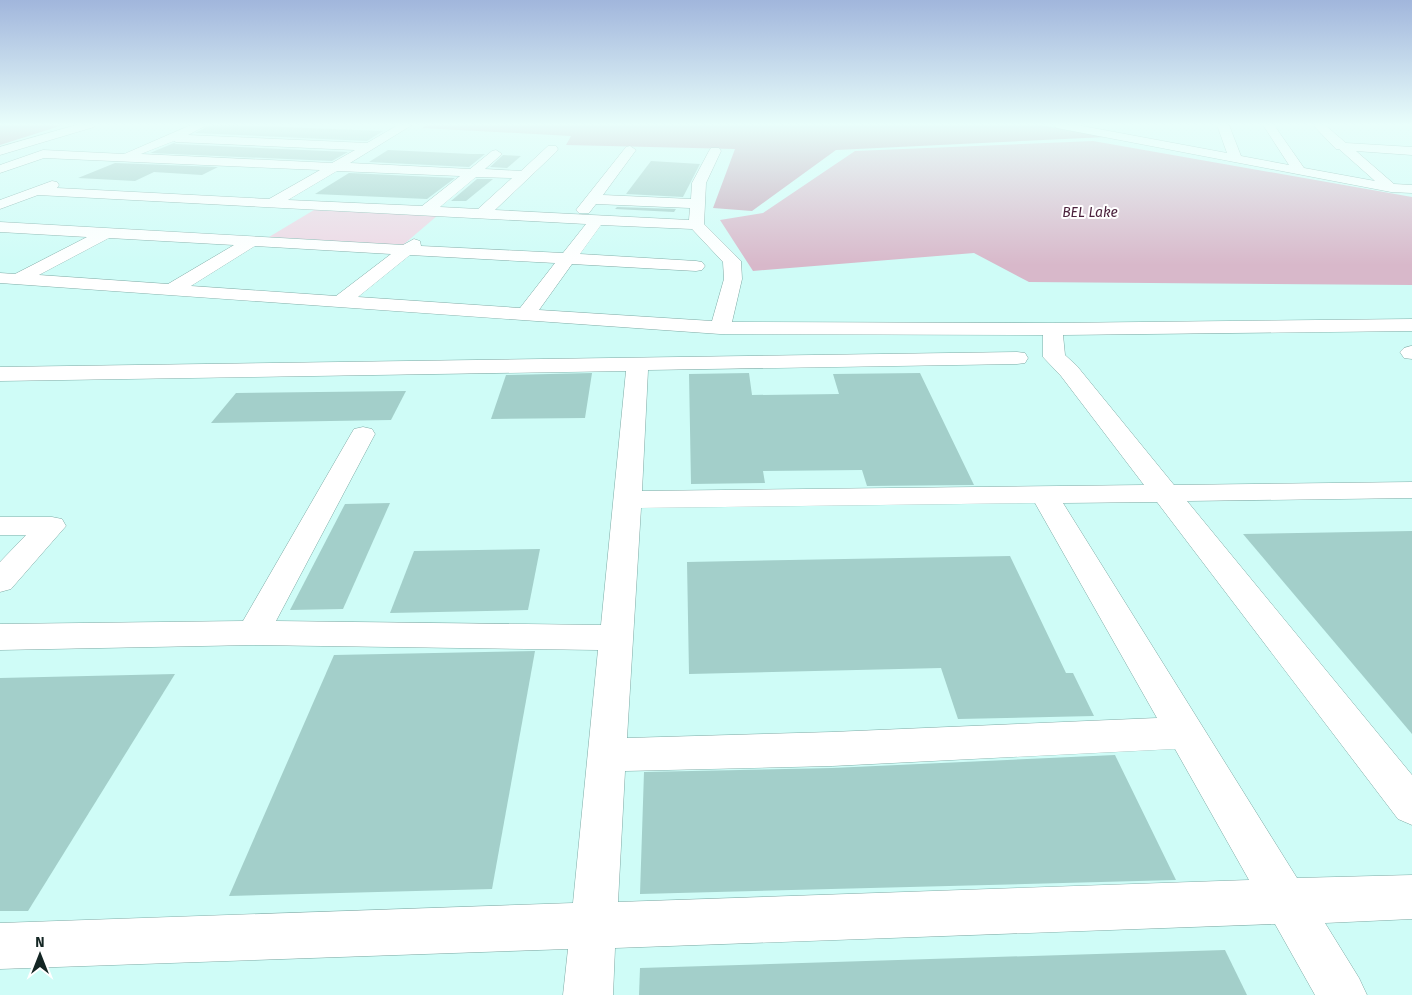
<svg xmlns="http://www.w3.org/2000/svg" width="1412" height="995" font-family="'Fira Sans',sans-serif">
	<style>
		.green { fill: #eed7e4 }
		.forest { fill: #c8a9bb }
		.water { fill: #d8b8ca }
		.building { fill: #a3cfca }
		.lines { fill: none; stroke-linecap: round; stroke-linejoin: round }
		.minor-casing { stroke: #7eaaa5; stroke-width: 1 }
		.major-casing { stroke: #7eaaa5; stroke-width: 1 }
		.minor { fill: #fff; fill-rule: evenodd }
		.major { fill: #fff; fill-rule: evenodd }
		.labels { text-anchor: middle; stroke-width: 4; stroke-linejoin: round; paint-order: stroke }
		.far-water-label { font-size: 14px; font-style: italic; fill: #4c223d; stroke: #fff }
	</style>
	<rect width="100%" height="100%" fill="#cffcf7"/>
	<!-- green -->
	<path class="green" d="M314,210L438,215L403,245L269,237Z"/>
	<!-- forest -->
	<g class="forest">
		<path d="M0,125H63L0,145Z"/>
		<path d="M427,125H1041L1107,137L836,150L752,211L713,208L735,149L566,145L571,136L422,128Z"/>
	</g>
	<!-- water -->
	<path class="water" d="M1093,141L1412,197V285L1029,282L974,253L753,271L720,220L763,213L855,151Z"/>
	<!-- building -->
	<g class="building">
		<path d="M210,125H236L383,131L367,141L195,133Z"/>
		<path d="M174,143L176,144L348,152L332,161L150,153Z"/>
		<path d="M388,150L471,154H485L469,167L369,162Z"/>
		<path d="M503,155L521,156L507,168L490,167Z"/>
		<path d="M651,161L700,164L683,197L626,194Z"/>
		<path d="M115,163L218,167L202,175L154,172L135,181L78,178Z"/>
		<path d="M349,173L455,178L427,199L315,194Z"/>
		<path d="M477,179H493L466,201H451Z"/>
		<path d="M617,207L676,209L674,212L615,209Z"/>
		<path d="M592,373L585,418L491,419L506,375Z"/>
		<path d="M749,373L752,395L839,394L833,374L920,373L974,485L867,486L862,470L763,471L765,483L691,484L689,374Z"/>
		<path d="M406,391L391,420L211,423L236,393Z"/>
		<path d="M390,503L343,609L290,610L345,504Z"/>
		<path d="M1412,531V734L1243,534Z"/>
		<path d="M540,549L528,610L390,613L414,551Z"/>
		<path d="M1010,556L1066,673H1073L1094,716L958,719L941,668L689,674L687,562Z"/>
		<path d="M535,651L492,889L229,896L334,655Z"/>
		<path d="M175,674L28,911H0V678Z"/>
		<path d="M1115,755L1176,880L640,894L644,772L832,768Z"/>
		<path d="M1225,950L1247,995H639L640,968Z"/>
	</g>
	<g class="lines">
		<!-- minor casing -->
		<g class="minor-casing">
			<g id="minor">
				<path d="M191,125H207L188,135L367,143L398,125H412L350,163L470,169L492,151L496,150L502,154L485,169L521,171L548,146H556L558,149L556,152L495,210L689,220L690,208L596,204L589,213H579L576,210L626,147L630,146L636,150L603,195L691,199L692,183L709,151L711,148H719L721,151L706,183L704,224L741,261L742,279L732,322L1053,323L1412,319V331L1063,335L1065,355L1077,366L1174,485L1412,482V498L1187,501L1412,775V825L1398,819L1157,502L1063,503L1297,878L1412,875V919L1325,923L1359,978L1367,995H1315L1275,924L615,948L613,995H563L568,949L0,969V923L573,903L598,650L253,645L0,650V624L243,621L351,434L354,429L363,427L372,429L375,434L276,621L601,625L626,371L0,381V367L1017,352L1025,353L1028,358L1025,363L1017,364L648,370L642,491L1144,485L1061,376L1043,357V335L720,334L0,283V273L15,274L87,237L0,232V222L403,245L414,239L420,241L421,246L563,253L586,224L38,195L0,209V200L52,181L57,182L59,185L57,188L269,199L320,170L44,158L0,173V165L43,150L124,154ZM174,141L176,142L355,150L332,163L141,154ZM337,171L460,176L422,206L288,200ZM476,177L512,178L478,209L440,207ZM601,225L692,229L723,262L724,279L712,321L539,310L572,264L696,271L702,270L705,266L702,262L696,261L580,254ZM109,238L234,245L168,284L39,275ZM255,246L391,254L336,296L191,286ZM410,255L555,263L520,308L358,297ZM1035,503L1157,718L832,732L627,738L641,508ZM1175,749L1249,880L618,902L625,771L832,766Z"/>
				<path d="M1052,125H1077L1227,153L1217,125H1229L1241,156L1289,165L1263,125H1274L1304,168L1375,181L1339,149H1336L1313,125H1325L1346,143L1412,147V155L1356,151L1394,184L1412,185V193L1391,192L1057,128Z"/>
				<path d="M1411,346H1412V359L1404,358L1400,352L1404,348Z"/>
				<path d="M0,517H52L62,519L66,526L11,589L0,592V562L26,535H0Z"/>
			</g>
		</g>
		<!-- major casing -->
		<g class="major-casing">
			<path id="major" d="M76,125H95L94,127L0,155V147Z"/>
		</g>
		<!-- minor -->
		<use href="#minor" class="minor"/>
		<!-- major -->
		<use href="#major" class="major"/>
	</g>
	<!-- sky -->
	<linearGradient id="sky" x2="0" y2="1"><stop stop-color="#a1b6dc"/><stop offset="0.47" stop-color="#e9fefb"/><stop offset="1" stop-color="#e9fefb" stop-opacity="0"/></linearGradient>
	<rect width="1412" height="265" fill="url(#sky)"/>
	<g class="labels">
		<!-- far-water labels -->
		<g class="far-water-label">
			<text x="1090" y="217">BEL Lake</text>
		</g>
	</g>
	<!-- north arrow -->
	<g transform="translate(40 955)" stroke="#ffffff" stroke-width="4" paint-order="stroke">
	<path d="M0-4L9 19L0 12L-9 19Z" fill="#142624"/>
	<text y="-8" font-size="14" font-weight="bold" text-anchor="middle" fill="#142624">N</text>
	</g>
</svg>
